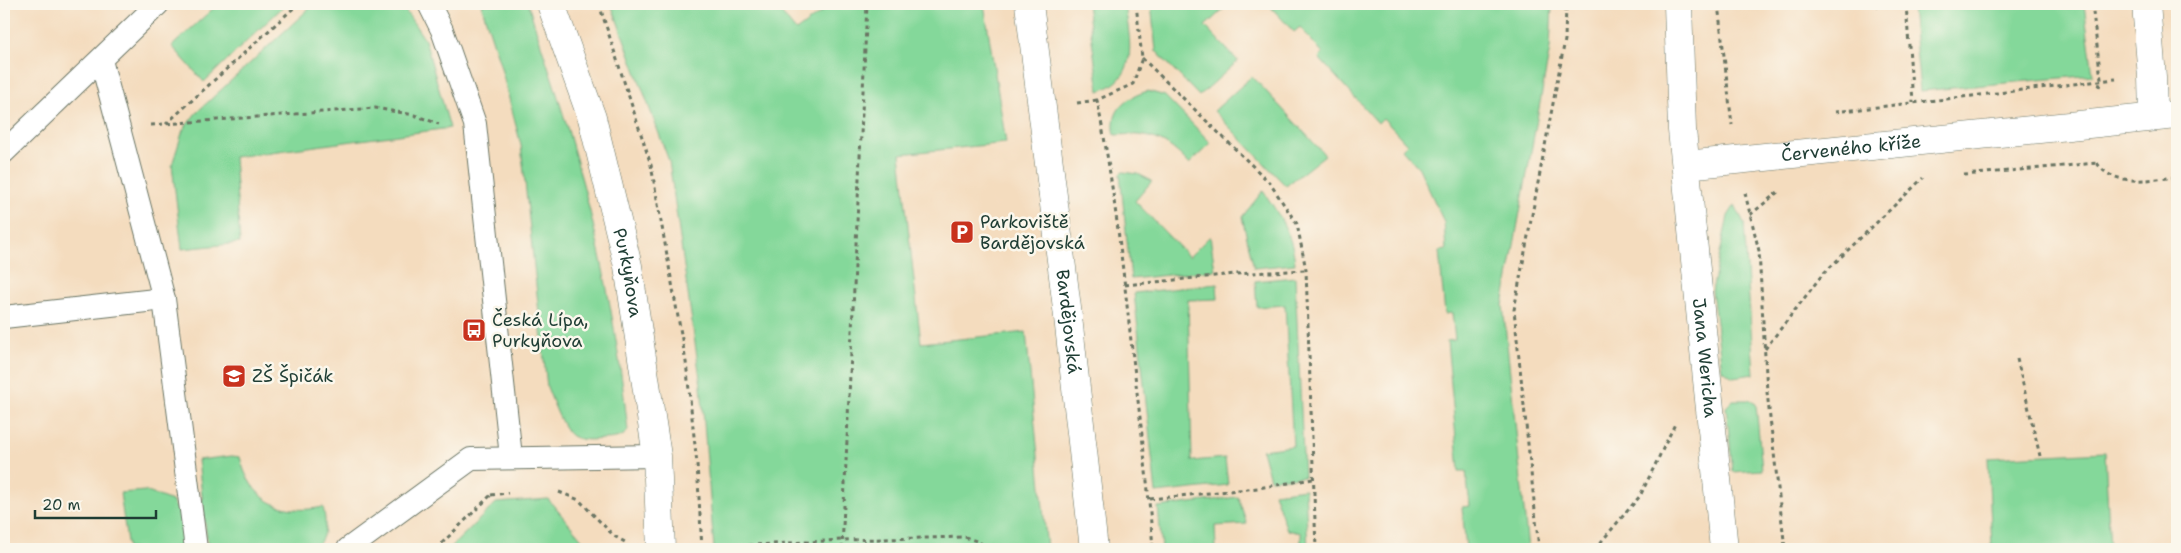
<svg xmlns="http://www.w3.org/2000/svg" width="2181" height="553" font-family="'Shantell Sans',sans-serif">
	<style>
		.green { fill: #84d89a; stroke: #528a67 }
		.lines { fill: none; stroke-linecap: round; stroke-linejoin: round }
		.service-casing { stroke: #6a7564; stroke-width: 24 }
		.minor-casing { stroke: #6a7564; stroke-width: 29 }
		.path { stroke: #6a7564; stroke-width: 3; stroke-dasharray: 4 4; stroke-linecap: butt }
		.service { stroke: #fff; stroke-width: 22 }
		.minor { stroke: #fff; stroke-width: 28 }
		.labels { text-anchor: middle; stroke-width: 5; stroke-linejoin: round; paint-order: stroke }
		.street-label { font-size: 18px; fill: #1f3d34; stroke: #fbf7ec }
		.poi-label { font-size: 18px; fill: #1f3d34; stroke: #fbf7ec; text-anchor: start }
	</style>
	<rect width="100%" height="100%" fill="#fbf7ec"/>
	<filter id="ink" filterUnits="userSpaceOnUse"><feTurbulence type="fractalNoise" baseFrequency=".02" numOctaves="2"/><feDisplacementMap in="SourceGraphic" scale="10" xChannelSelector="R" yChannelSelector="G"/><feConvolveMatrix kernelMatrix="1 2 1 2 8 2 1 2 1" color-interpolation-filters="sRGB"/></filter>
	<filter id="wash" filterUnits="userSpaceOnUse"><feTurbulence type="fractalNoise" baseFrequency=".0096" numOctaves="4" result="noise"/><feDisplacementMap in="SourceGraphic" scale="20" xChannelSelector="R" yChannelSelector="G"/><feGaussianBlur stdDeviation="1.12" result="paint"/><feColorMatrix in="noise" values="0 0 0 0 0 0 0 0 0 0 0 0 0 0 0 0 0 1.4 0 .05"/><feComposite in="paint" operator="in"/></filter>
	<g filter="url(#wash)">
		<rect width="100%" height="100%" fill="#f4dcbe"/>
		<!-- green -->
		<g class="green">
			<path d="M218,4H286L204,82L172,46Z"/>
			<path d="M314,4H401L425,40L450,128L234,157L240,243L182,249L172,165L183,130L196,113Z"/>
			<path d="M481,4H528C543,52 560,100 573,148C600,241 618,336 628,431C622,438 613,439 603,439C593,440 581,441 572,436C562,429 552,399 547,387L521,145L500,64Z"/>
			<path d="M611,4H774L796,31L832,4H984L1006,143L900,154L921,343L1026,332L1047,549H714L701,385L669,161Z"/>
			<path d="M1087,4H1125C1129,38 1141,78 1099,91Z"/>
			<path d="M1151,4H1229L1205,26L1238,61L1199,96L1156,51Z"/>
			<path d="M1268,4H1552L1550,48L1503,305L1528,549H1466L1462,507L1470,506L1466,471H1459L1447,341L1455,340L1452,313L1445,314L1439,251L1446,250L1444,222L1419,168L1402,149L1407,144L1383,118L1378,123L1319,58L1323,54L1300,27L1294,32Z"/>
			<path d="M1949,4H2084L2093,75L1920,91L1912,7Z"/>
			<path d="M1252,76L1325,155L1286,186L1214,111Z"/>
			<path d="M1148,91L1165,96L1211,143L1189,164C1165,138 1150,133 1115,135C1109,110 1127,97 1148,91Z"/>
			<path d="M1123,172L1138,174L1152,181L1135,201L1189,257L1210,236L1215,270L1131,279L1120,174Z"/>
			<path d="M1263,191C1279,214 1293,236 1295,264L1254,268L1242,217Z"/>
			<path d="M1735,205L1744,223L1754,374L1733,377L1722,370L1712,291L1728,216Z"/>
			<path d="M1295,277L1304,477L1270,479L1262,450L1293,446L1285,305L1257,307L1255,281Z"/>
			<path d="M1217,284L1218,299L1188,300L1192,461L1225,458L1228,485L1156,493L1134,293Z"/>
			<path d="M1733,400H1749L1756,404L1762,470L1733,472L1726,407Z"/>
			<path d="M2105,452L2110,549H1992L1988,458Z"/>
			<path d="M232,456L240,457C250,500 281,516 323,507C327,524 326,536 315,549H208L198,460Z"/>
			<path d="M1305,489L1308,549H1301V533L1287,530L1274,493Z"/>
			<path d="M145,491L172,501L182,517L185,549H128L120,493Z"/>
			<path d="M1238,497L1247,524L1215,526L1216,549H1162L1158,507Z"/>
			<path d="M548,499L590,549H449L496,503Z"/>
		</g>
	</g>
	<g filter="url(#ink)">
		<g class="lines">
			<!-- service casing -->
			<g class="service-casing">
				<g id="service">
					<path d="M429,4L442,30L475,124L511,457"/>
					<path d="M101,60L164,299L196,549"/>
					<path d="M4,152L158,4"/>
					<path d="M4,317L164,299"/>
					<path d="M348,549L471,459L657,456"/>
				</g>
			</g>
			<!-- minor casing -->
			<g class="minor-casing">
				<g id="minor">
					<path id="s1" d="M551,4L592,118L628,266L657,456L661,549"/>
					<path id="s2" d="M1029,4L1067,308L1094,549"/>
					<path id="s3" d="M1678,4L1682,130L1724,549"/>
					<path d="M2146,4L2152,77L2153,116"/>
					<path id="s4" d="M1686,165L2177,115"/>
				</g>
			</g>
			<!-- path -->
			<g class="path">
				<path d="M599,4L651,165L686,362L697,464L702,549"/>
				<path d="M1136,4L1142,58L1133,84L1097,100C1113,179 1122,260 1131,341C1139,410 1148,480 1153,549"/>
				<path d="M1718,4L1732,125"/>
				<path d="M1906,4L1913,102"/>
				<path d="M2092,4L2101,79L2099,87"/>
				<path d="M1877,6L1895,4"/>
				<path d="M190,9L196,4"/>
				<path d="M1142,58L1269,182L1297,224L1306,270L1316,549"/>
				<path d="M1077,103L1097,100"/>
				<path d="M1835,112L2116,79"/>
				<path d="M166,124L298,4"/>
				<path d="M151,125L375,108L414,115L439,124"/>
				<path d="M2097,163C2113,188 2152,179 2177,177"/>
				<path d="M1964,175L2097,163"/>
				<path d="M1745,193L1759,251L1767,392L1785,549"/>
				<path d="M1750,215L1778,192"/>
				<path d="M1125,285L1235,274L1306,270"/>
				<path d="M1765,349L1822,275L1923,178"/>
				<path d="M2017,359L2040,456"/>
				<path d="M559,492L579,500L614,536L625,542"/>
				<path d="M491,495L508,493"/>
				<path d="M1150,499L1258,488L1313,479"/>
				<path d="M701,548L842,540L965,537L979,542L988,549"/>
				<path d="M436,549L492,494"/>
				<path d="M842,549L867,4"/>
				<path d="M1539,549L1514,310L1565,40L1566,4"/>
				<path d="M1595,549L1640,496L1675,424"/>
			</g>
			<!-- service -->
			<use href="#service" class="service"/>
			<!-- minor -->
			<use href="#minor" class="minor"/>
		</g>
	</g>
	<!-- icons -->
	<defs>
		<g id="parking-square" transform="scale(1.25)"><rect x="-9" y="-9" width="18" height="18" rx="4" fill="#c8321e" stroke="#fbf7ec"/><path d="M-3.5-5.5H1a3.5 3.5 0 0 1 0 7H-1V5.5H-3.5ZM-1-3.4V-.6H.8a1.4 1.4 0 0 0 0-2.8Z" fill="#fff"/></g>
		<g id="bus-square" transform="scale(1.25)"><rect x="-9" y="-9" width="18" height="18" rx="4" fill="#c8321e" stroke="#fbf7ec"/><path d="M-5-6H5V4H4V6H2V4H-2V6H-4V4H-5ZM-3.5-4V0h7V-4ZM-3.5 1.2v1.5H-2V1.2ZM2 1.2v1.5H3.5V1.2Z" fill="#fff"/></g>
		<g id="school-square" transform="scale(1.25)"><rect x="-9" y="-9" width="18" height="18" rx="4" fill="#c8321e" stroke="#fbf7ec"/><path d="M0-5L7-2L0 1L-7-2ZM-4 1L0 2.5L4 1V4Q0 6-4 4Z" fill="#fff"/></g>
	</defs>
	<g fill-rule="evenodd">
		<use href="#parking-square" x="962" y="232"/>
		<use href="#bus-square" x="474" y="330"/>
		<use href="#school-square" x="234" y="376"/>
	</g>
	<g class="labels">
		<!-- street labels -->
		<g class="street-label">
			<text dy="6" stroke="none"><textPath href="#s4" startOffset="166">Červeného kříže</textPath></text>
			<text dy="6" stroke="none"><textPath href="#s1" startOffset="280">Purkyňova</textPath></text>
			<text dy="6" stroke="none"><textPath href="#s2" startOffset="320">Bardějovská</textPath></text>
			<text dy="6" stroke="none"><textPath href="#s3" startOffset="355">Jana Wericha</textPath></text>
		</g>
		<!-- poi labels -->
		<g class="poi-label">
			<text x="980" y="228">Parkoviště<tspan x="980" dy="21">Bardějovská</tspan></text>
			<text x="492" y="326">Česká Lípa,<tspan x="492" dy="21">Purkyňova</tspan></text>
			<text x="252" y="382">ZŠ Špičák</text>
		</g>
	</g>
	<!-- margin -->
	<rect width="2181" height="553" fill="none" stroke="#fbf7ec" stroke-width="20"/>
	<!-- scale -->
	<path d="M35 510v8h121v-8" fill="none" stroke="#1f3d34" stroke-width="2.5"/>
	<text x="42" y="510" font-size="15" fill="#1f3d34" stroke="#fbf7ec" stroke-width="4" paint-order="stroke">20 m</text>
</svg>
